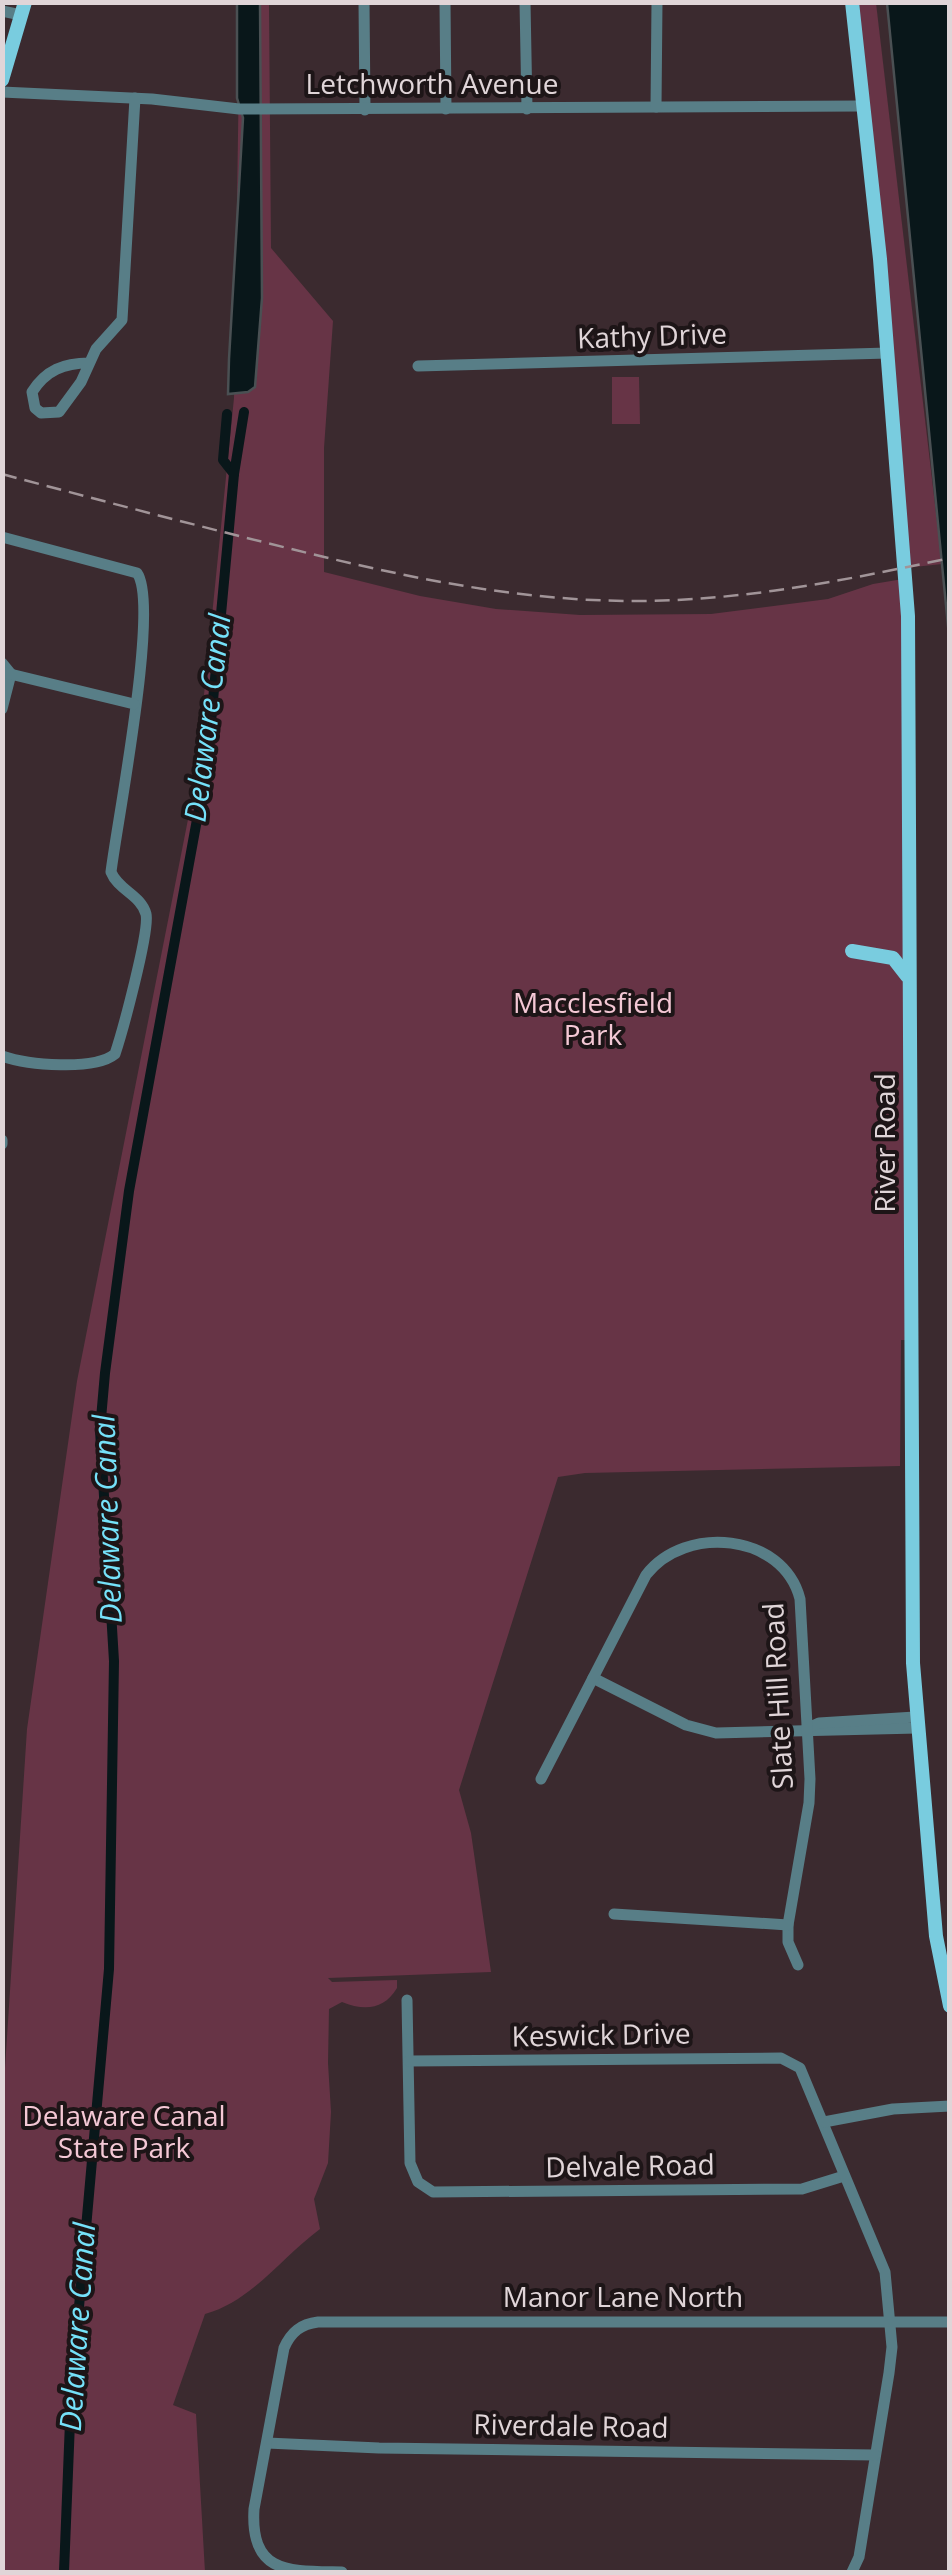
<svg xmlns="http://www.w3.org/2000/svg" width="952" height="2575" font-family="'Open Sans',sans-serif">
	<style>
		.green { fill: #673446 }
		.water { fill: #09171a; stroke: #4a5053; stroke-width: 2.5 }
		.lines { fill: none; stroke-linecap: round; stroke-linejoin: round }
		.canal { stroke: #09171a; stroke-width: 10 }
		.minor { stroke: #587e87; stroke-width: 11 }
		.major { stroke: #79ccdf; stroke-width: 14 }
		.rail { stroke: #a19498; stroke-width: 2.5; stroke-dasharray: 15 8; stroke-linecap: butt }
		.labels { text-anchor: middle; stroke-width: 8; stroke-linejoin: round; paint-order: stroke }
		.street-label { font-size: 28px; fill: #e0d5d8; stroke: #1d1517 }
		.park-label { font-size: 28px; fill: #f4c8d5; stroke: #1d1517 }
		.water-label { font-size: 30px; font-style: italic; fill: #75e1f9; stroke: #1d1517 }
	</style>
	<rect width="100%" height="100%" fill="#3b2a2f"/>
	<!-- green -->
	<g class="green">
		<path d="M240,3H269L271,248L333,321L324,448V572L420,596L496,609L580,615L711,614L828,599L873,584L903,579L905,1340H901L900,1466L585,1473L558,1477L459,1790L471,1833L491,1972L328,1978L332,1982L397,1980V1988C384,2010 364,2011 342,2002L329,2009L328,2063L331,2112L328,2163L314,2199L320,2229C282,2257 252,2301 205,2314L173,2405L196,2414L205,2572H3L2,2114L27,1729L77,1381L195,784L234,398Z"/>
		<path d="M853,3H876L942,564L905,568Z"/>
		<path d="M612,377H639L640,424H612Z"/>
	</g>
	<!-- water -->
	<g class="water">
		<path d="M237,3H260L262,298L255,387L248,392L228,394L229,359L243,118L237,98Z"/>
		<path d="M887,3H949V636L888,13Z"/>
	</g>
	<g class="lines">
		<!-- canal -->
		<g class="canal">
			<path d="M227,414L223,460L234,474"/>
			<path d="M64,2572L71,2397L109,1969L114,1661L100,1430L105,1373L129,1191L207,765L234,474L244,412"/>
		</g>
		<!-- minor -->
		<g class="minor">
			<path d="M364,2L365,110"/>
			<path d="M445,2L446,109"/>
			<path d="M525,2L527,109"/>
			<path d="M2,11L21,15"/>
			<path d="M2,92L152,99L239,109L862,106"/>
			<path d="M656,107L657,2"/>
			<path d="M89,363C64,363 46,370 32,392L35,408L41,413L59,412L81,382L96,349L122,320L135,98"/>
			<path d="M418,366L888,353"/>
			<path d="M2,537L137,573C160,604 117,822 111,872C118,890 141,895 146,914C150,931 122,1033 115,1054C94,1071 28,1065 2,1056"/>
			<path d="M2,663L11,674L2,709"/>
			<path d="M2,672L134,704"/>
			<path d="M2,1140V1144"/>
			<path d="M593,1678L686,1725L716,1733L917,1728"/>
			<path d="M806,1729L819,1723L915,1717"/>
			<path d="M541,1779L646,1575C685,1524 783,1533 800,1599L810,1779L809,1803L788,1925V1942L798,1965"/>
			<path d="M614,1914L788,1925"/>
			<path d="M407,2000L410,2163L418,2182L433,2192L802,2189L844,2176"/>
			<path d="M409,2061L781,2058L800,2068L885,2272L892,2347L889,2373L859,2557L852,2572"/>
			<path d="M824,2122L893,2109L950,2106"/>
			<path d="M267,2443L379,2448L875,2455"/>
			<path d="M342,2572C290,2571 250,2575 254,2509L284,2348C291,2332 301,2324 318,2322H950"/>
		</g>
		<!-- major -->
		<g class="major">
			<path d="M852,2L880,259L908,616L913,1663L936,1936L950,2006"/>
			<path d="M2,80L25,2"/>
			<path d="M852,951L893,958L907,976"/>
		</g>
		<!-- rail -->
		<path class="rail" d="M2,474C91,498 179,521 267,543C391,574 513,602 642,601C747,600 847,580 950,558"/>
	</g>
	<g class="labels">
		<!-- street labels -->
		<g class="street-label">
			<text x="432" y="94">Letchworth Avenue</text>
			<text transform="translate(652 336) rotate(-2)" y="10">Kathy Drive</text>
			<text transform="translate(885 1143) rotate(-90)" y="10">River Road</text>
			<text transform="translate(778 1696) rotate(-93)" y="10">Slate Hill Road</text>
			<text transform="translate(601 2035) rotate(-1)" y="10">Keswick Drive</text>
			<text transform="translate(630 2166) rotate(-1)" y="10">Delvale Road</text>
			<text x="623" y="2307">Manor Lane North</text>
			<text transform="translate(571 2426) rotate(1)" y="10">Riverdale Road</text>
		</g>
		<!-- park labels -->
		<g class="park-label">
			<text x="593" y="1013">Macclesfield<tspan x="593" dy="32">Park</tspan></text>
			<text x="124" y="2126">Delaware Canal<tspan x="124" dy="32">State Park</tspan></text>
		</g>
		<!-- water labels -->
		<g class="water-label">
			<text transform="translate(208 718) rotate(-83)" y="10">Delaware Canal</text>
			<text transform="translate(108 1519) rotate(-92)" y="10">Delaware Canal</text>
			<text transform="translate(78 2327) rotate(-86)" y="10">Delaware Canal</text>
		</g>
	</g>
	<!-- border -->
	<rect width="952" height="2575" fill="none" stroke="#e0d5d8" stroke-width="10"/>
</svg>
